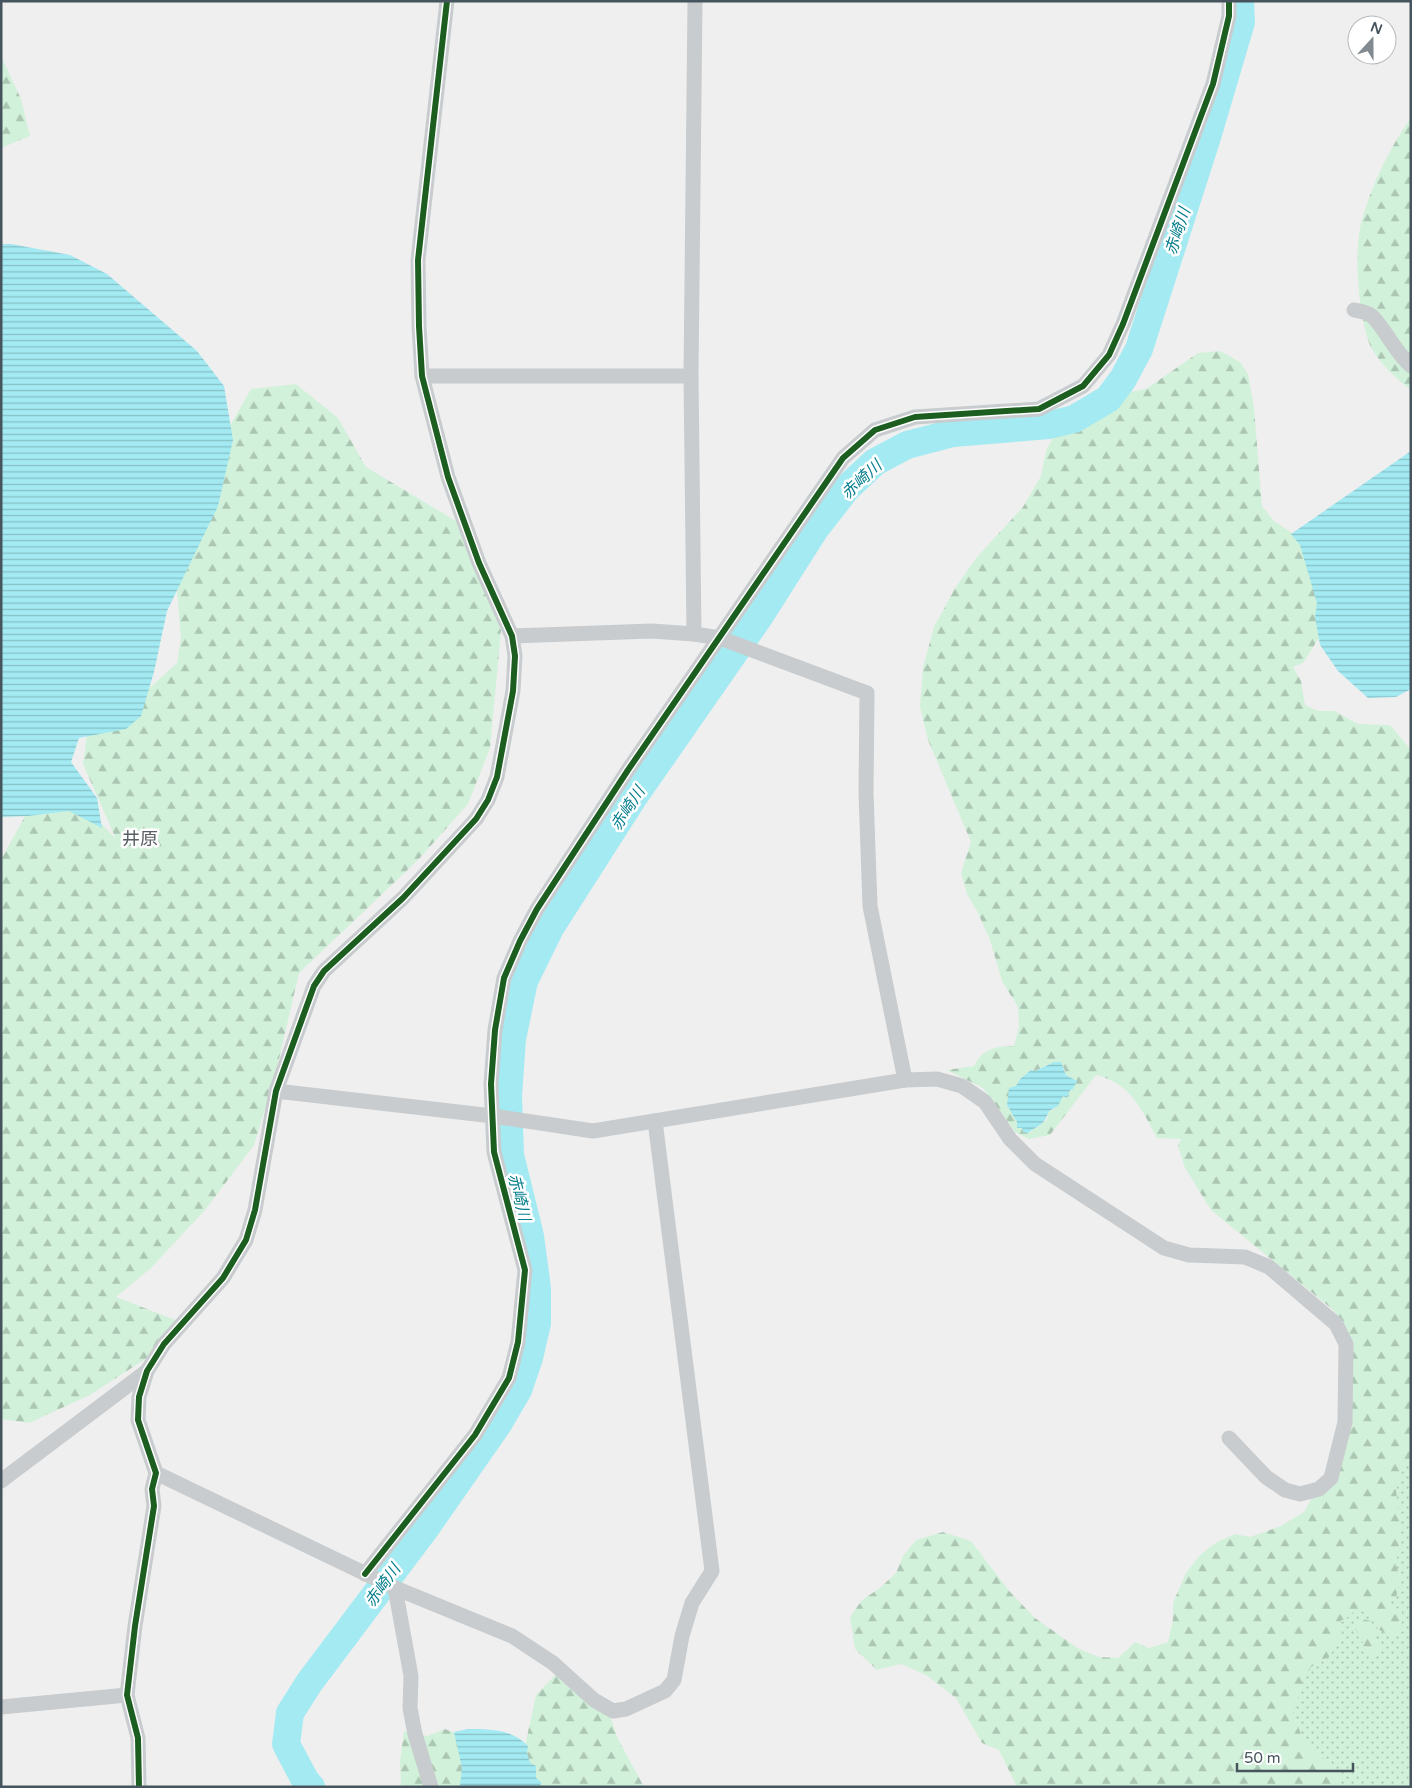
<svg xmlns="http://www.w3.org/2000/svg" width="1412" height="1788" font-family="'Varela Round','Noto Sans JP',sans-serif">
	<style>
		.grass { fill: url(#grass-dots) }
		.forest { fill: url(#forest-firs); fill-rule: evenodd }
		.water { fill: url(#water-rules) }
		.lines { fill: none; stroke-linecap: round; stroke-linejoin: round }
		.river { stroke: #a3eaf2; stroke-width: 28 }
		.minor { stroke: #c8ccce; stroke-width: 15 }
		.cycleway-casing { stroke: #fff; stroke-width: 9 }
		.cycleway { stroke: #1b5e20; stroke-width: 6 }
		.labels { text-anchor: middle; stroke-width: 5; stroke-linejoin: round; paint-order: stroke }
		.water-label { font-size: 16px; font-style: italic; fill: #047e8c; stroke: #fff }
		.quarter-label { font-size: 18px; fill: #5a6064; stroke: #fff }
	</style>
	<defs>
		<pattern id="grass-dots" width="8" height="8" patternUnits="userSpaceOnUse" patternTransform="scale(1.25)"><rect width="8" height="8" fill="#d2f1da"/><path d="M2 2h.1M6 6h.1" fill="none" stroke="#acc6b4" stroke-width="1.8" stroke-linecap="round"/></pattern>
		<pattern id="forest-firs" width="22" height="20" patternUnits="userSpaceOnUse" patternTransform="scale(1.25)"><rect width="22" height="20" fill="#d2f1da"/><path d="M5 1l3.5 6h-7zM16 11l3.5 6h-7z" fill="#acc6b4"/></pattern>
		<pattern id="water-rules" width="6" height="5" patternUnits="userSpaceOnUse" patternTransform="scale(1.25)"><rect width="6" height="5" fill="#a3eaf2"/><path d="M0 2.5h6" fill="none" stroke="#87c0c7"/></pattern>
	</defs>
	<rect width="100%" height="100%" fill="#f0efef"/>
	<!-- grass -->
	<path class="grass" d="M1411,1334V1787H1261L1203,1627L1347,1572Z"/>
	<!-- forest -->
	<g class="forest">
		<path d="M1,56L21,99L30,136L1,148Z"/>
		<path d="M1411,118V389C1399,383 1375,358 1370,345C1359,317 1354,258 1360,228C1369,190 1388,150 1411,118Z"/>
		<path d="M1220,351L1240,362L1248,374L1254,408L1262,506L1274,521L1302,540L1323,597L1322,633L1303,663L1293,667L1301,681L1305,705L1318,711H1334L1358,724L1390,725L1411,750V1458L1405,1461L1396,1490L1401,1532L1396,1564L1400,1579L1396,1598L1390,1603L1402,1612V1631L1393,1638L1378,1629L1373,1616L1361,1611L1351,1613L1345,1620H1341L1342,1633L1330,1656L1311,1667L1302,1684L1293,1714L1305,1744L1325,1760L1341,1778L1339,1787H1017L999,1750L982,1743L956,1698L926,1675L901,1664L877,1670L855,1649L850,1617L862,1600L880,1588L896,1573L903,1556L916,1540L943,1532L971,1541L1010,1592L1035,1618L1079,1649L1099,1657L1118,1658L1135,1642L1149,1648L1168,1642L1173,1619V1603L1186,1573L1200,1555L1217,1542L1235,1534L1250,1537L1281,1526L1304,1512L1328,1468L1337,1428L1348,1331L1332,1309L1211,1210L1185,1168L1178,1146L1181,1139L1157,1138C1141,1108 1131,1084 1096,1075L1050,1135L1029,1139L1015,1132L983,1088L947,1070L974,1066C982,1049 996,1046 1014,1046L1019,1027L1018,1007L1002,981L990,940L977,911L967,894L961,873L971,842L928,740L920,707L923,667L934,627L955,588L977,557L1023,507L1041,476L1046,451L1055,434L1080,407L1100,397L1146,389L1198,353ZM1049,1064L1064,1068L1066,1075L1077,1081L1060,1099L1055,1109L1049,1111L1047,1120L1030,1132L1022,1128L1007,1105L1020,1079L1031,1070L1035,1071Z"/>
		<path d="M296,384L338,418L366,467L466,527L501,631L490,748L468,804L418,860L299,973L275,1076L254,1145L206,1209L151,1268L116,1297L178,1321L153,1354L90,1395L29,1423L1,1419V859L32,804L85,806L116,839L83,764L89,718L122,713L177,663L181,638L176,580L222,440L251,389Z"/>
		<path d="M1363,1619L1371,1621L1375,1632L1371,1636L1379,1641L1380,1649L1377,1656H1369L1360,1649L1363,1641L1355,1629Z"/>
		<path d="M559,1671L608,1710L618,1739L644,1787H531L522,1760L536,1695Z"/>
		<path d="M445,1729L463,1736L475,1787H401L400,1761L404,1731L427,1736Z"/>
	</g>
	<!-- water -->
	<g class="water">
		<path d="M1,244H11L70,255L107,274L197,351L224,386L233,440L218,506L167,611L154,672L141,716L126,729L79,738L71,762L97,798L102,828L69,811L28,816L1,817Z"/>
		<path d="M1411,451V689L1396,697L1368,698L1338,671L1320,645L1315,617L1317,603L1300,545L1291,534Z"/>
		<path d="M1054,1062H1061L1066,1075L1077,1081L1073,1089L1070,1090L1067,1098L1063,1096L1058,1106L1049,1111C1043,1127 1041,1123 1028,1133L1023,1132L1022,1128H1017V1122L1007,1105L1009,1088L1016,1086L1020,1079L1031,1070L1035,1071Z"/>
		<path d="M468,1729C489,1729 512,1729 528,1746L527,1753L530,1763L536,1766V1778L541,1782L540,1787L460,1786L462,1768L454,1732Z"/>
	</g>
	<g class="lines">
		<!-- river -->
		<path class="river" d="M311,1787L305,1780L286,1744L290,1713L309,1683L427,1526L498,1424L518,1390L529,1358L537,1323V1288L530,1236L510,1155L508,1096L512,1039L524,981L550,928L633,798L759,617L815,529L847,488L875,462L907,445L953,433L1049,425L1074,419L1108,399L1123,379L1139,349L1207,137L1241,22L1240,1"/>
		<!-- minor -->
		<g class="minor">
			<path d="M1354,310C1360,311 1367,312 1372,316C1387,331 1394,351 1411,366"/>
			<path d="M422,376H691"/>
			<path d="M694,634L691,376L695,1"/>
			<path d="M512,636L652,631L694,634L720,638L867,693L866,793L870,906L905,1080"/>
			<path d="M276,1091L493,1116L593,1131L905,1080L937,1079L962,1086L985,1102L1010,1139L1035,1164L1164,1248L1189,1255L1245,1257L1269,1267L1336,1324L1346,1344L1345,1422L1331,1478L1319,1489L1300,1494L1285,1490L1266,1477L1229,1438"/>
			<path d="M156,1473L395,1588L512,1636L553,1663L594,1700L613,1711L626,1709L665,1691L674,1680L682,1636L692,1603L712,1571L655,1121"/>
			<path d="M1,1481L147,1371"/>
			<path d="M365,1574L475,1435L509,1378L518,1342L525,1270L494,1152L491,1084L495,1030L504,978L520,941L537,909L628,770L843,458L875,430L915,417L1039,409L1083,386L1109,355L1123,324L1213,84L1229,16V1"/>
			<path d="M395,1588L411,1676L410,1708L415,1734L431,1787"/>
			<path d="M1,1707L127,1695"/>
			<path d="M139,1787L138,1738L127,1695L135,1626L154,1506L152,1489L156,1473L138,1420L139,1397L147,1371L164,1344L223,1278L246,1240L255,1210L276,1091L314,986L324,971L403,898L476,819L488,800L497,777L513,691L515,656L512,636L479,563L448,477L422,376L419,326L418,260L447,1"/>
		</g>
		<!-- cycleway casing -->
		<g class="cycleway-casing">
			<g id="cycleway">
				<path d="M365,1574L475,1435L509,1378L518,1342L525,1270L494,1152L491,1084L495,1030L504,978L520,941L537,909L628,770L843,458L875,430L915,417L1039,409L1083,386L1109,355L1123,324L1213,84L1229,16V1"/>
				<path d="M139,1787L138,1738L127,1695L135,1626L154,1506L152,1489L156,1473L138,1420L139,1397L147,1371L164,1344L223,1278L246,1240L255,1210L276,1091L314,986L324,971L403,898L476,819L488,800L497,777L513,691L515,656L512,636L479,563L448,477L422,376L419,326L418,260L447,1"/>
			</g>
		</g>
		<!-- cycleway -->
		<use href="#cycleway" class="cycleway"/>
	</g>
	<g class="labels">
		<!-- water labels -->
		<g class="water-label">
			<text transform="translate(1177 231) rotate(-72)" y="6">赤崎川</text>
			<text transform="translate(861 479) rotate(-43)" y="6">赤崎川</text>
			<text transform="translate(627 808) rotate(-57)" y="6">赤崎川</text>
			<text transform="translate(520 1197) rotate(76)" y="6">赤崎川</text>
			<text transform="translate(382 1585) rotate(-54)" y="6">赤崎川</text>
		</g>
		<!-- quarter labels -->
		<g class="quarter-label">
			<text x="140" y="845">井原</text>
		</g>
	</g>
	<!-- border -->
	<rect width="1412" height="1788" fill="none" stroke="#45545d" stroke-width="5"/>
	<!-- north arrow -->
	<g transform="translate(1372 40) rotate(21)"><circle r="24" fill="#ffffff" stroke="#b5bbbe"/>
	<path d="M0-4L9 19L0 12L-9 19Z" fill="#818a90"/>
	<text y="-8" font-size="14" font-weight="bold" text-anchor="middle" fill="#45545d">N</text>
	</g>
	<!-- scale -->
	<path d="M1237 1763v8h116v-8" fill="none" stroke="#45545d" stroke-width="2.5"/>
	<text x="1244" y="1763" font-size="15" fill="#45545d" stroke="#ffffff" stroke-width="4" paint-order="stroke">50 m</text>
</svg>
